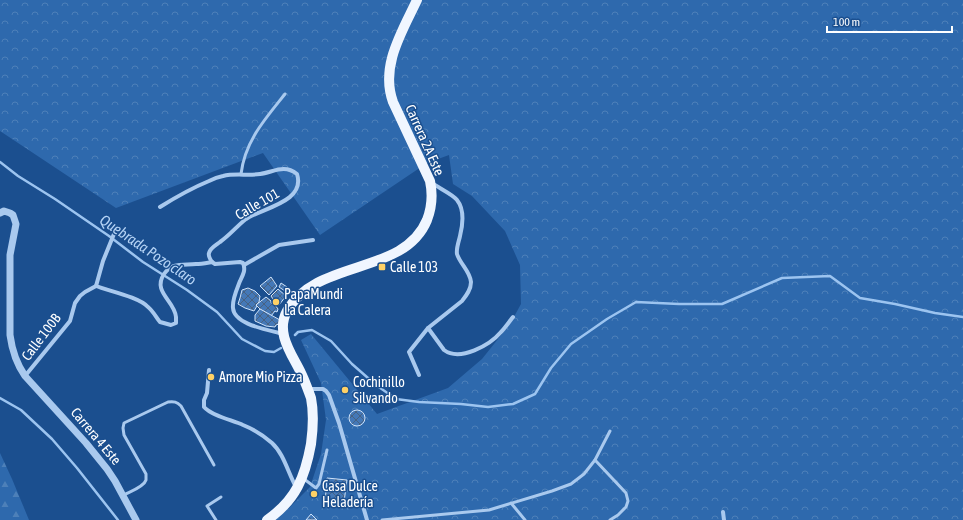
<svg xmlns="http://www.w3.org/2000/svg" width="963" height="520" font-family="'Asap Condensed',sans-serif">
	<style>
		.forest { fill: url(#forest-firs) }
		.park { fill: url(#park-crowns) }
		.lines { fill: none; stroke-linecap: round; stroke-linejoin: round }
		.stream { stroke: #9cc4f0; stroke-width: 2.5 }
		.building { fill: url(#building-cross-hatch); stroke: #cfe3fa }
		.service { stroke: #a9c9ee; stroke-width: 3 }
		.minor { stroke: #a9c9ee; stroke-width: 4 }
		.tertiary { stroke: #a9c9ee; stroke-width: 7 }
		.primary { stroke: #f0f6ff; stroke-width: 10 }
		.poi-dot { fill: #ffd166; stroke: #1b4f8f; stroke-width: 1.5 }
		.labels { text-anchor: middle; stroke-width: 3; stroke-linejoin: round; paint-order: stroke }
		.street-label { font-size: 14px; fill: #fff; stroke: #1b4f8f }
		.poi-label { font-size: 14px; fill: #fff; stroke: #1b4f8f; text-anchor: start }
		.water-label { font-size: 15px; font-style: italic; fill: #b5d3f5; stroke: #1b4f8f }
	</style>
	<defs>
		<pattern id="forest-firs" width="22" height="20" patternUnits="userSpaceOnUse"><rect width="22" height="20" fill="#2e69ad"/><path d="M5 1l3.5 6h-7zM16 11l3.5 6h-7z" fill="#4d80b9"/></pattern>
		<pattern id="park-crowns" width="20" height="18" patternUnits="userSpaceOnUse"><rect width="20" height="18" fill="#2e69ad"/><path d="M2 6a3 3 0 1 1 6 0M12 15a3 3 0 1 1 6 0" fill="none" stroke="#4d80b9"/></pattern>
		<pattern id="building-cross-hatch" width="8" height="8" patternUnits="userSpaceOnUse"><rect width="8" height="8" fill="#4478b7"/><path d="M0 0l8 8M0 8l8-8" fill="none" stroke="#486282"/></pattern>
	</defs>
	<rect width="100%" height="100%" fill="#1b4f8f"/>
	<!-- forest -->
	<path class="forest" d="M0,453L12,479L29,520H0Z"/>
	<!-- park -->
	<path class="park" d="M0,0H963V520H273L289,508L310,487L321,454L326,420L321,383L301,340L311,334L377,414L448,388L482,359L510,324L521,304L520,265L505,231L472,196L453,184L449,155L427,163L320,235L263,153L116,208L0,131Z"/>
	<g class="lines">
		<!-- stream -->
		<g class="stream">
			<path d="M0,162L18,176L55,199L109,236L143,262L187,290L217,312L242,339L265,351L274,352L281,348"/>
			<path d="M295,335L298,332L312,330L331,341L352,364L376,385L396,399L419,402L461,404L488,407L513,404L535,394L551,368L571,344L607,319L636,302L679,304H722L782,278L830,276L860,298L895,304L935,313L963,317"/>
			<path d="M0,398L21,410L52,439L77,468L118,520"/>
		</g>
	</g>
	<!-- building -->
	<g class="building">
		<path d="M271,277L277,286L269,295L260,286Z"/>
		<path d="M281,283L287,287L285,291L279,287Z"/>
		<path d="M248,288L255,291L260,296L259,302L256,305L257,306L254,311L245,308L238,304L240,298L242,290Z"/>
		<path d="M278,289L286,296L279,305L275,302L271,296Z"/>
		<path d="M266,297L271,301V303L275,305L278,309L277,312L275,311L271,316L260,309L256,305Z"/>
		<path d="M260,309L280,320L279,324L276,325L275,327L266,326L255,321V315Z"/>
		<circle cx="357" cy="418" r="8"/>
		<path d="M327,478L347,480L344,502L325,503Z"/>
		<path d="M311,514L317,520H306Z"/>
	</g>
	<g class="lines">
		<!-- service -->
		<g class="service">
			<path d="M241,174C245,141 265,119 285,94"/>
			<path d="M595,460L626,493L628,501L626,507L618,515L610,520"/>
			<path d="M304,479L316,488L319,484L327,450"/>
			<path d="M124,495C129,492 144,487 146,480C146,480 146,474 146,474L124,435L123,428L124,423L168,402C174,401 177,402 181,406L214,465"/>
			<path d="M511,503L525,520"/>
			<path d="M216,520L207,506L221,497"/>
			<path d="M382,520L489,510L552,491L571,484L584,474L595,460L610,431"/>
		</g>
		<!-- minor -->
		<g class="minor">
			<path d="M160,207C176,197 192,188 209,181C213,179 218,177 223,176C235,173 248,176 260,174C274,172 284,164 297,174C306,202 262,208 246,219C237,226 230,235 220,242C216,245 210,248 209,253C208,256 210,259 212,262"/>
			<path d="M212,262L215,264L240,262L243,263C246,270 243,275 240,281C237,289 232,299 233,308C234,325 270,330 283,334"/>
			<path d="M244,265L279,245L313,240"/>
			<path d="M96,286C109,291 139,297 148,307C153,311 156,317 160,322L171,325L176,323C176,322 176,318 176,317C175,301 152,292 164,274C167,270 169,267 174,266C181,264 189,265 196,264C201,264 206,263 212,262"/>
			<path d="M428,328L444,350C460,362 490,345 501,332C505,328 509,322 513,317"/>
			<path d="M209,370L207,393L204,400V407C212,416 232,420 243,425C253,429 264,436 272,443C284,454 288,473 296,487"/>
			<path d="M419,375L409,352L428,328L462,301C466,296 471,290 471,282C470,271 460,264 457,254C456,248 459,241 460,236C463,224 465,210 457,200C454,195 437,187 432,183"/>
			<path d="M25,376L70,321L75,303L80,296L85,292L96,286L103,261L116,229"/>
			<path d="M309,389H323L326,391L329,395L339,423L367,520"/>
			<path d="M723,512L724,520"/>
		</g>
		<!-- tertiary -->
		<path class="tertiary" d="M0,213L4,211L10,213L13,215L16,224L10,255V335C12,350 16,363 25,376L86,443L107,469L115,481L136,520"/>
		<!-- primary -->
		<path class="primary" d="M267,520C296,500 305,477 311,444C313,429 314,413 311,398C308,390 305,381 301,373C292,354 275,333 287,311C317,258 404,276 427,220C432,207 433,195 430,181L393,102C380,66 402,32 417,0"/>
	</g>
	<!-- markers -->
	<g class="poi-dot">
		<rect x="378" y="263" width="8" height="8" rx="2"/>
		<circle cx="276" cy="302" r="4"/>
		<circle cx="211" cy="377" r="4"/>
		<circle cx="345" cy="390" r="4"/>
		<circle cx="314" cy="494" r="4"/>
	</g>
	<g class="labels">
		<!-- street labels -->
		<g class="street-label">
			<text transform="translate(425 140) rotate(66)" y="5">Carrera 2A Este</text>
			<text transform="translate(257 204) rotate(-30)" y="5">Calle 101</text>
			<text transform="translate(41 337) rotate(-53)" y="5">Calle 100B</text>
			<text transform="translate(96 436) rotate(50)" y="5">Carrera 4 Este</text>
		</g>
		<!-- poi labels -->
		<g class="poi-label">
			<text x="390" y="272">Calle 103</text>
			<text x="284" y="299">PapaMundi<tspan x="284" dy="16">La Calera</tspan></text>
			<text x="219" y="382">Amore Mio Pizza</text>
			<text x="353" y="387">Cochinillo<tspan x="353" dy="16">Silvando</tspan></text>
			<text x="322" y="491">Casa Dulce<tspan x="322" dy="16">Heladería</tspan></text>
		</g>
		<!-- water labels -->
		<g class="water-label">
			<text transform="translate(148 250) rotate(34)" y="5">Quebrada Pozo claro</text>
		</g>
	</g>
	<!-- scale -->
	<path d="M827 26v6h125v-6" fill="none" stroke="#ffffff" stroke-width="2"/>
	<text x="833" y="26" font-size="12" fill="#ffffff" stroke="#1b4f8f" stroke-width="3" paint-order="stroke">100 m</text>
</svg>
